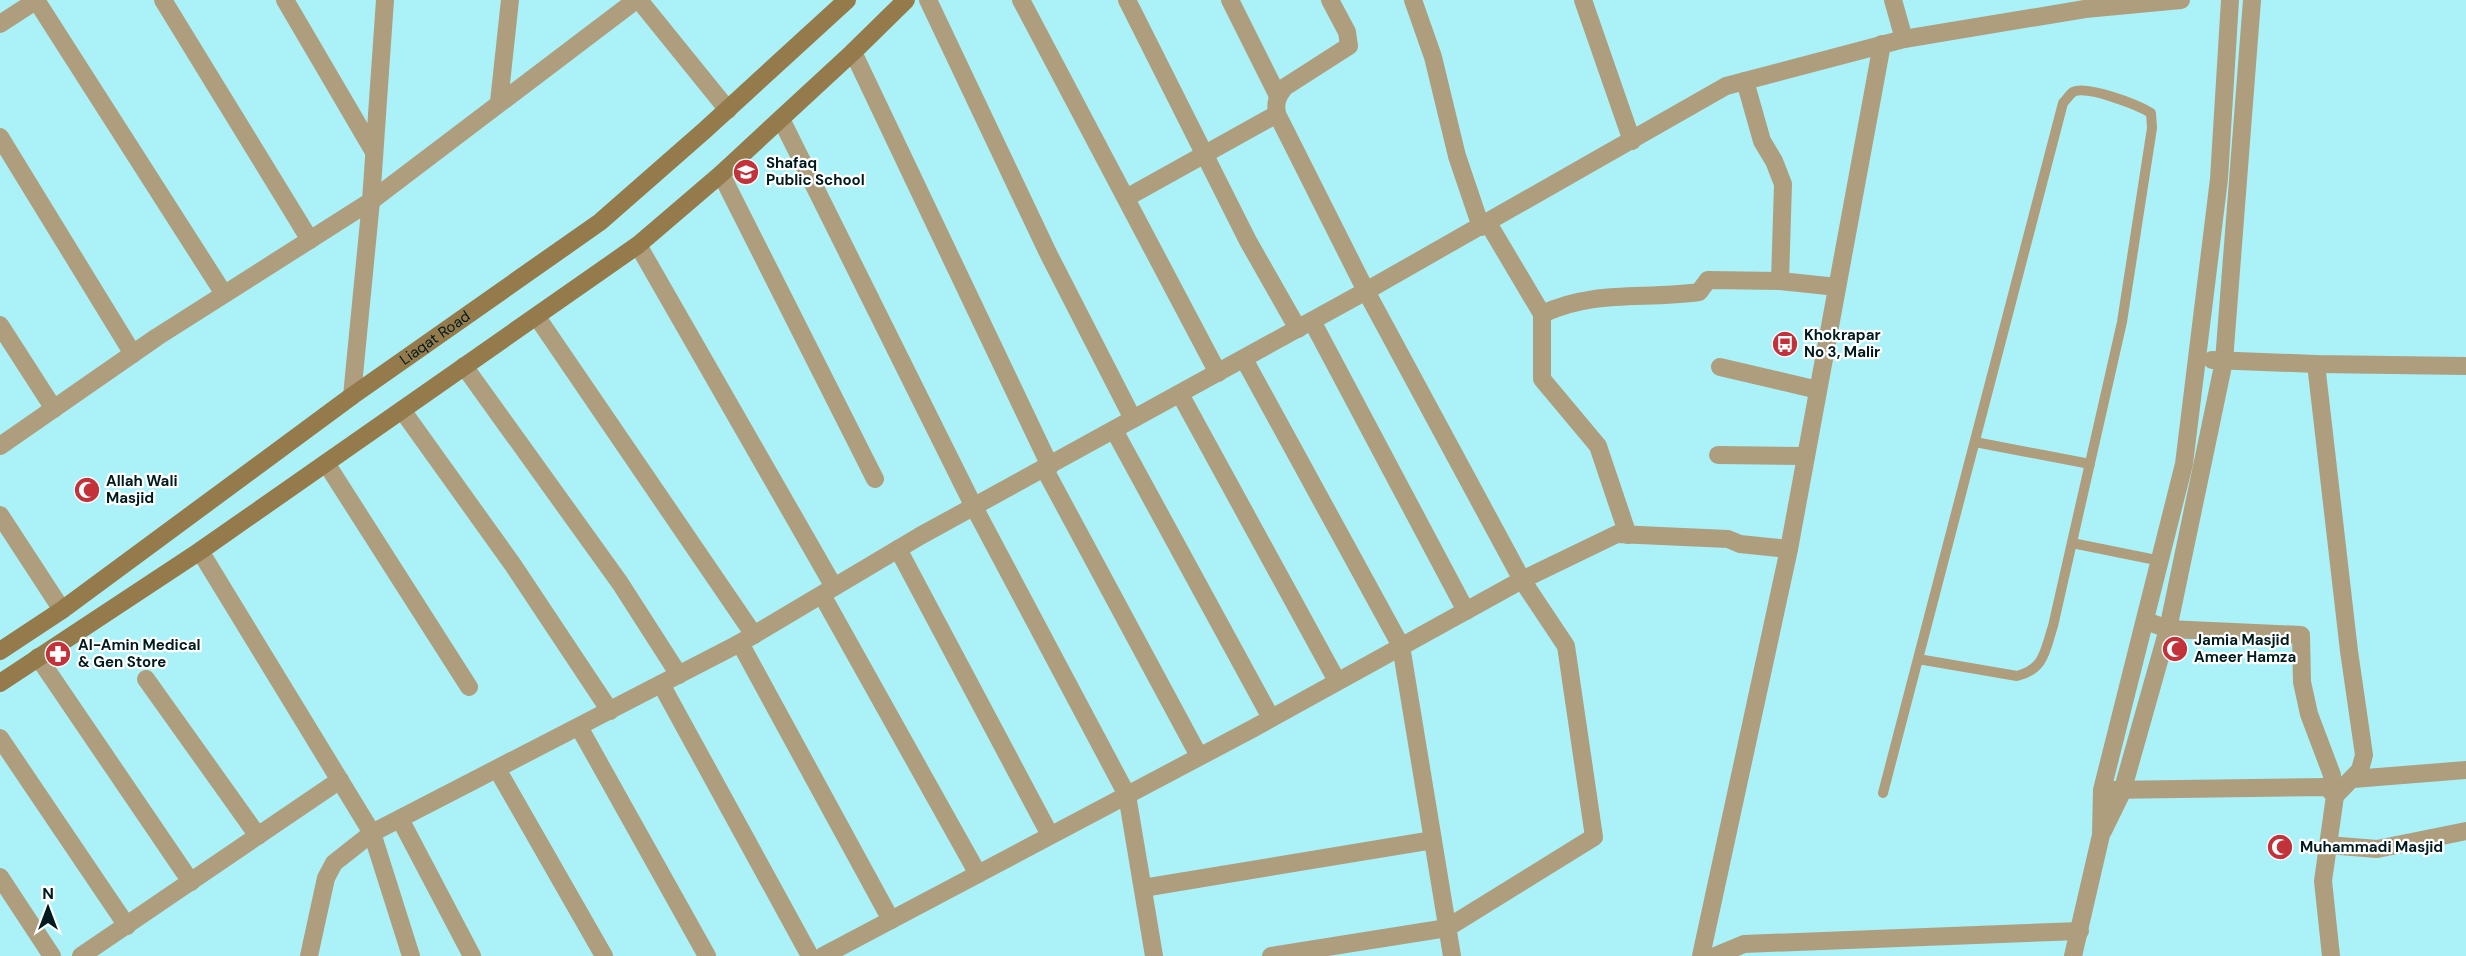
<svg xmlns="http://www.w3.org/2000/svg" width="2466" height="956" font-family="'DM Sans',sans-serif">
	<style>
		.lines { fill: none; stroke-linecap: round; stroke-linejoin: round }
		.service { stroke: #af9e7e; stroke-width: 10 }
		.minor { stroke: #af9e7e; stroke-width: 18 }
		.tertiary { stroke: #af9e7e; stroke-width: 18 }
		.secondary { stroke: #957b4b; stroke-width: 18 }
		.labels { text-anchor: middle; stroke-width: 4.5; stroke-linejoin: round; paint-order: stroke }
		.poi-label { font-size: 15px; font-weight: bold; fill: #001b1d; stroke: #fff; text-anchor: start }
		.street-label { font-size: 15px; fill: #001b1d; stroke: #fff }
	</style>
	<rect width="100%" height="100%" fill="#aaf2f8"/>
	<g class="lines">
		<!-- service -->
		<g class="service">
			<path d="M1975,442L2090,464"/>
			<path d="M2072,543L2161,561"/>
			<path d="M1883,793L2063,103C2066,100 2070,94 2073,92C2087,85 2138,105 2151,113L2152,128L2122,322L2053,626C2045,650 2045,669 2017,676L1918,659"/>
		</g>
		<!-- minor -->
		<g class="minor">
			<path d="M36,0L224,294"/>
			<path d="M163,0L310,240"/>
			<path d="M285,0L374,152"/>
			<path d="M639,0L728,110"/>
			<path d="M928,0L1049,255L1133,419"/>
			<path d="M1021,0L1218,373"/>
			<path d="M1127,0L1248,241L1298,329"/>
			<path d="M1230,0L1278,96"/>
			<path d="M1413,0L1433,57L1457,156L1481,227"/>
			<path d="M1583,0L1632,141"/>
			<path d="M1893,0L1904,39"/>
			<path d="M0,24L37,0"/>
			<path d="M853,52L1050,466"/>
			<path d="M1745,81L1762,141L1774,161L1783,184L1780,281"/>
			<path d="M499,102L510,0"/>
			<path d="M781,119L974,507L1127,795L1154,956"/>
			<path d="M0,137L133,354"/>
			<path d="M721,174L875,479"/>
			<path d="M1126,198L1277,114"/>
			<path d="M1488,223L1542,314V379L1598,446L1628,535"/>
			<path d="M638,245L834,587"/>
			<path d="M1542,314C1596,289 1643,300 1699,292L1708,280L1780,281L1837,287"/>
			<path d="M537,317L754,635"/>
			<path d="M1312,321L1466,611"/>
			<path d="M0,325L54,409"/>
			<path d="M1244,359L1401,646L1452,956"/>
			<path d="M2316,364L2349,651L2364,755L2360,770L2335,796"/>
			<path d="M464,366L620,583L679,675"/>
			<path d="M1720,367L1818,390"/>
			<path d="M1180,394L1337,681"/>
			<path d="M352,396L371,201L385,0"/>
			<path d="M402,410L513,565L610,711"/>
			<path d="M1114,430L1271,718"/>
			<path d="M0,446L157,337L371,201L636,0"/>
			<path d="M1718,455L1806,456"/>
			<path d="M326,463L469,687"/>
			<path d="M1044,468L1199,756"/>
			<path d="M0,515L62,610"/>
			<path d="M898,549L1050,835"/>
			<path d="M822,595L978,874"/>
			<path d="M2146,621L2168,629L2301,635L2302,682L2309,714L2332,775V790"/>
			<path d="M740,643L891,920"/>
			<path d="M38,657L191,882"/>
			<path d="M146,679L258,836"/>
			<path d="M661,684L810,956"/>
			<path d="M579,727L707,956"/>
			<path d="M0,738L127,926"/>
			<path d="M497,769L604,956"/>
			<path d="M2353,779L2466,770"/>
			<path d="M2107,790L2327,787L2335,796L2323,881L2331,956"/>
			<path d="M400,819L472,956"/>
			<path d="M2328,845L2377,849L2466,831"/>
			<path d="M0,877L52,956"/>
			<path d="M1143,888L1433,840"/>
			<path d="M81,956L340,780"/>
			<path d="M309,956L326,878L334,863L372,833"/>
			<path d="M823,956L1252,729L1522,580L1617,534L1728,539L1740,544L1789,549"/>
			<path d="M1271,956L1447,928L1594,837L1566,646L1522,580L1366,291L1277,114C1275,102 1277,97 1285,87L1349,46L1347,32L1330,0"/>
			<path d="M1701,956L1789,549L1882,44"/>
			<path d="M1715,956L1744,944L2080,931"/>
		</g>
		<!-- tertiary -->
		<g class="tertiary">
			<path d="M2212,360L2316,364L2466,366"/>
			<path d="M200,551L372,833L411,956"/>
			<path d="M2103,831L2122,792L2168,629L2224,361L2252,0"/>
			<path d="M372,833L740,643L920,536L1366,291L1726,86L1904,39L2085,9L2181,0"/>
			<path d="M2073,956L2101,835L2102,790L2184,464L2219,179L2230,0"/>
		</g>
		<!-- secondary -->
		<g class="secondary">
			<path id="s1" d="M0,651L62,610L352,396L600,222L705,130L847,0"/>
			<path d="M0,683L200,551L638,245L721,174L853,52L906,0"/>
		</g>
	</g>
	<!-- icons -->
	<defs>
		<g id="school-disc" transform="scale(1.35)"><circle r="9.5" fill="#c2323b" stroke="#fff"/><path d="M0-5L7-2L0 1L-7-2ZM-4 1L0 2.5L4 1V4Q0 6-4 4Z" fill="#fff"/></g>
		<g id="bus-disc" transform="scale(1.35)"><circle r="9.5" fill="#c2323b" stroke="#fff"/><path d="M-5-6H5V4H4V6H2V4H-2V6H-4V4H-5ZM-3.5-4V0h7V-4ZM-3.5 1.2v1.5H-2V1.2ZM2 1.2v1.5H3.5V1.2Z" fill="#fff"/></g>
		<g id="mosque-disc" transform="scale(1.35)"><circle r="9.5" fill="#c2323b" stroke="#fff"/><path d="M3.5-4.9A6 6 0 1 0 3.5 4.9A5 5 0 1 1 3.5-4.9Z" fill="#fff"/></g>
		<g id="pharmacy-disc" transform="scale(1.35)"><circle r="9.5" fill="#c2323b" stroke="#fff"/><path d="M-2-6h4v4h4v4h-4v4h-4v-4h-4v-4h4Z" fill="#fff"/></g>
	</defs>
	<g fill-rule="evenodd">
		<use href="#school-disc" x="746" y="172"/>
		<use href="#bus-disc" x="1785" y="344"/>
		<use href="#mosque-disc" x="87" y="490"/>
		<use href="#mosque-disc" x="2175" y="649"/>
		<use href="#pharmacy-disc" x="58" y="654"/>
		<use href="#mosque-disc" x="2280" y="847"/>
	</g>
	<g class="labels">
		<!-- poi labels -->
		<g class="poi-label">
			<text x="766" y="168">Shafaq<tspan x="766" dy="17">Public School</tspan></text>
			<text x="1804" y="340">Khokrapar<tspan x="1804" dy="17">No 3, Malir</tspan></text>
			<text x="106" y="486">Allah Wali<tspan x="106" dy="17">Masjid</tspan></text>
			<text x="2194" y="645">Jamia Masjid<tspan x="2194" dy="17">Ameer Hamza</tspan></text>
			<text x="78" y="650">Al-Amin Medical<tspan x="78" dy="17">&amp; Gen Store</tspan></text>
			<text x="2300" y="852">Muhammadi Masjid</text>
		</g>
		<!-- street labels -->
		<g class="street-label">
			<text dy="5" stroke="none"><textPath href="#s1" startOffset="536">Liaqat Road</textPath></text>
		</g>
	</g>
	<!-- north arrow -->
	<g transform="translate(48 908)" stroke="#ffffff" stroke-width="4.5" paint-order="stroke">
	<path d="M0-4.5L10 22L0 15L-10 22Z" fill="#001b1d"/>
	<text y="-9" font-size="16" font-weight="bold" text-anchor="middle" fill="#001b1d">N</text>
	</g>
</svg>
